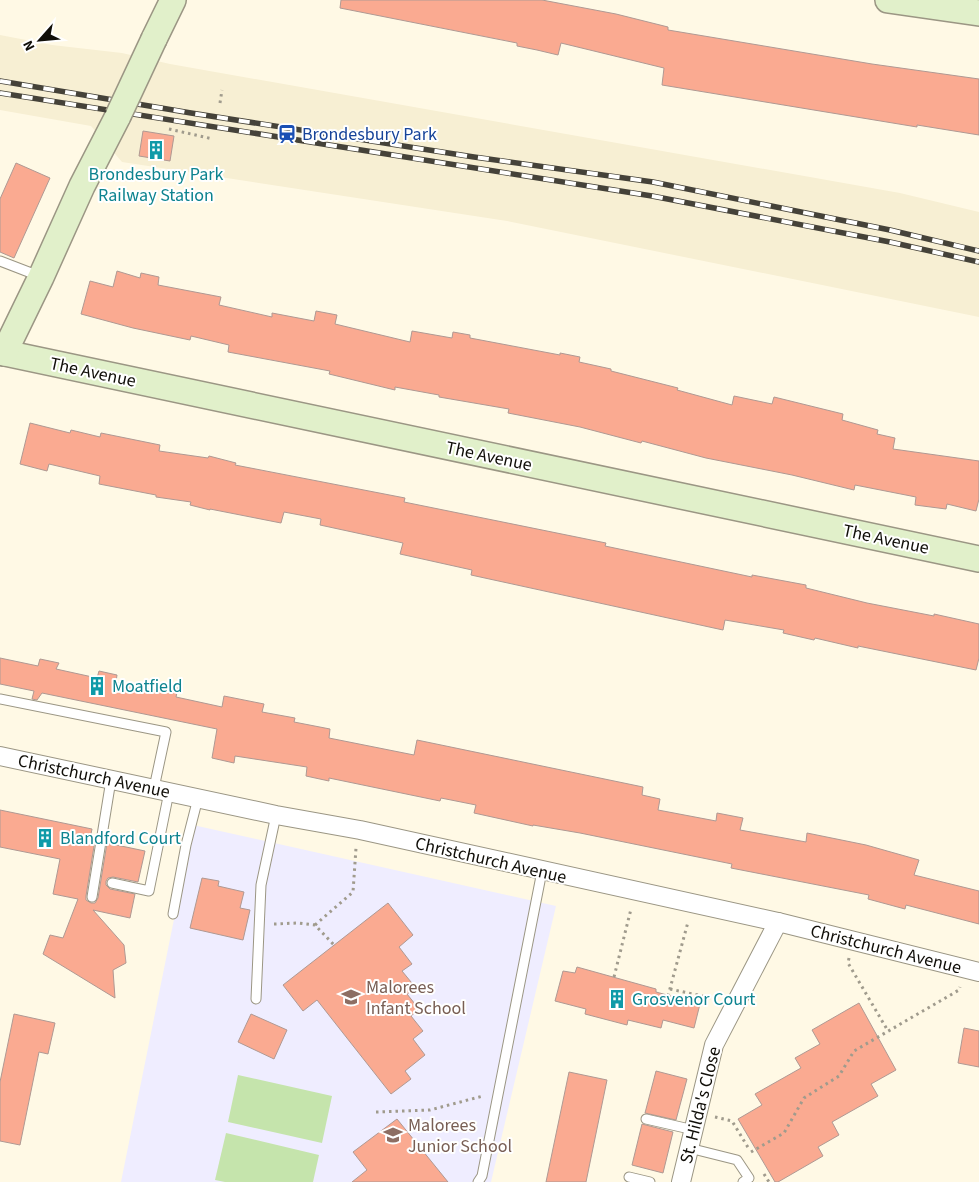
<svg xmlns="http://www.w3.org/2000/svg" width="979" height="1182" font-family="'Source Sans 3',sans-serif">
	<style>
		.built { fill: #f7efd3 }
		.education { fill: #efedff }
		.green { fill: #c5e4ac }
		.building { fill: #faaa91; stroke: #af9993 }
		.lines { fill: none; stroke-linecap: round; stroke-linejoin: round }
		.lane-casing { stroke: #9b9684; stroke-width: 11 }
		.street-casing { stroke: #9b9684; stroke-width: 20 }
		.secondary-casing { stroke: #9b9684; stroke-width: 28 }
		.path { stroke: #a09b8d; stroke-width: 3; stroke-dasharray: 2.5 4; stroke-linecap: butt }
		.lane { stroke: #fff; stroke-width: 9 }
		.street { stroke: #fff; stroke-width: 18 }
		.secondary { stroke: #e1f0ca; stroke-width: 25 }
		.rail-casing { stroke: #454239; stroke-width: 5.5 }
		.rail { stroke: #fff; stroke-width: 4; stroke-dasharray: 11; stroke-linecap: butt }
		.secondary-bridge-casing { stroke: #9b9684; stroke-width: 28; stroke-linecap: butt }
		.secondary-bridge { stroke: #e1f0ca; stroke-width: 25 }
		.labels { text-anchor: middle; stroke-width: 4; stroke-linejoin: round; paint-order: stroke }
		.transit-label { font-size: 18px; fill: #164399; stroke: #fff; text-anchor: start }
		.culture-label { font-size: 18px; fill: #0d838f; stroke: #fff; text-anchor: start }
		.street-label { font-size: 18px; fill: #100e08; stroke: #fff }
		.education-label { font-size: 18px; fill: #785e54; stroke: #fff; text-anchor: start }
	</style>
	<rect width="100%" height="100%" fill="#fff9e5"/>
	<!-- built -->
	<path class="built" d="M0,35L52,45L122,53L170,64L900,193L979,212V317L507,221L122,162L91,126L0,110Z"/>
	<!-- education -->
	<path class="education" d="M193,825L556,906L491,1182H121Z"/>
	<!-- green -->
	<g class="green">
		<path d="M238,1075L332,1096L322,1143L228,1122Z"/>
		<path d="M226,1133L319,1155L313,1182H225L215,1180Z"/>
	</g>
	<!-- building -->
	<g class="building">
		<path d="M341,0H542L616,14L668,27V30L872,64L979,79V135L917,125V127L662,85L664,68L561,43L558,55L537,50L517,46V43L340,8Z"/>
		<path d="M143,131L174,136L170,161L139,156Z"/>
		<path d="M16,163L50,178L14,258L0,252V199Z"/>
		<path d="M117,271L140,278L141,273L159,277L158,285L221,297L219,305L272,317V313L314,321L316,311L337,315L335,324L410,342L412,331L452,338L453,332L470,335V338L560,355V353L580,357L579,362L611,369V371L678,388L677,390L732,405L734,396L772,404L774,397L843,414L842,420L878,430L877,434L895,438L893,449L979,461V499L976,511L947,504L946,509L915,505L916,497L855,485L854,490L792,475L706,458L642,441L641,443L580,427L508,413L509,409L439,397V395L395,387V390L329,374L330,371L228,352L229,345L191,336L190,340L133,328L81,314L90,281L113,287Z"/>
		<path d="M30,423L70,433L71,430L100,437L101,433L160,445L159,451L208,458L209,456L236,463L235,465L405,498L404,502L606,543L605,546L752,577V575L806,585V588L867,603L934,616V614L979,624V658L976,670L858,646V648L815,638L814,640L783,633L784,630L725,620L723,630L471,575L472,570L400,554L403,543L320,525L321,519L284,512L281,523L210,509V510L190,505L191,502L156,497V495L99,484L100,476L49,464L47,471L20,464Z"/>
		<path d="M0,658L38,666L40,659L59,663L56,669L97,678L99,671L117,675L116,682L156,690L157,683L178,688L176,697L222,707L224,696L264,704L262,712L295,718L294,722L330,729L329,738L414,755L417,740L643,787L642,795L660,799L658,810L716,821L717,813L743,818L740,830L806,842L807,833L866,845L919,860L914,875L979,891V924L906,905L905,909L868,899L869,895L731,868L732,864L580,833L533,825V826L474,813L476,805L441,798L440,801L329,778V781L306,776L307,767L235,756L234,763L212,758L217,729L42,693L37,700L32,699L34,691L0,684Z"/>
		<path d="M0,810L92,829L90,839L95,840L86,896V900L91,903H95L98,898L107,843L145,851L138,882L113,877L108,878L106,881V885L110,889L135,894L130,918L93,910L124,945L126,963L113,970L115,998L43,954L50,935L63,938L78,899L53,894L60,859L0,847Z"/>
		<path d="M202,878L219,881L218,886L244,892L240,908L250,910L243,940L190,928Z"/>
		<path d="M388,903L413,935L399,947L412,964L402,971L416,988L407,994L419,1009L411,1016L423,1031L413,1039L425,1055L405,1071L411,1079L391,1094L317,1000L303,1011L283,985Z"/>
		<path d="M577,967L656,989V992L700,1004L694,1028L663,1020L661,1028L628,1020L627,1025L585,1014L586,1009L555,1001L563,971L575,973Z"/>
		<path d="M859,1003L896,1070L871,1084L878,1096L832,1122L839,1135L818,1147L823,1156L778,1182H775L738,1119L762,1105L755,1094L801,1068L795,1058L820,1044L812,1030Z"/>
		<path d="M14,1014L55,1023L48,1054L39,1052L20,1145L0,1141V1082Z"/>
		<path d="M251,1014L287,1030L274,1059L238,1042Z"/>
		<path d="M964,1028L979,1031V1067L958,1063Z"/>
		<path d="M656,1071L687,1079L676,1120L645,1113Z"/>
		<path d="M569,1072L607,1080L586,1182H546Z"/>
		<path d="M397,1119L448,1182H352L367,1170L353,1152Z"/>
		<path d="M642,1124L673,1132L663,1173L632,1165Z"/>
	</g>
	<g class="lines">
		<!-- lane casing -->
		<g class="lane-casing">
			<g id="lane">
				<path d="M0,261L39,276"/>
				<path d="M0,699L166,732L154,788"/>
				<path d="M112,883L149,891L169,792"/>
				<path d="M92,897L111,780"/>
				<path d="M173,914L186,845L198,798"/>
				<path d="M256,999L261,885L276,815"/>
				<path d="M646,1119L694,1130"/>
				<path d="M689,1148L737,1160L749,1178L743,1182"/>
				<path d="M629,1177L650,1182"/>
				<path d="M478,1182L482,1176L542,871"/>
			</g>
		</g>
		<!-- street casing -->
		<g class="street-casing">
			<g id="street">
				<path d="M0,756L276,815L360,830L778,922L979,972"/>
				<path d="M681,1182L714,1045L778,922"/>
			</g>
		</g>
		<!-- secondary casing -->
		<g class="secondary-casing">
			<g id="secondary">
				<path d="M888,0L979,13"/>
				<path d="M154,39L173,0"/>
				<path d="M0,352L979,559"/>
				<path d="M4,353L41,277L82,186L118,116"/>
			</g>
		</g>
		<!-- path -->
		<g class="path">
			<path d="M220,103L222,90"/>
			<path d="M169,129L213,139"/>
			<path d="M274,924L298,923L315,925L334,945"/>
			<path d="M315,925L353,892L356,848"/>
			<path d="M849,958L848,963L888,1031"/>
			<path d="M614,977L631,909"/>
			<path d="M670,989L716,999"/>
			<path d="M668,996L688,922"/>
			<path d="M376,1112L430,1110L483,1096"/>
			<path d="M715,1117L732,1121L749,1149"/>
			<path d="M751,1152L784,1133L804,1098L839,1076L854,1051L959,990L960,987"/>
			<path d="M764,1174L769,1182"/>
		</g>
		<!-- lane -->
		<use href="#lane" class="lane"/>
		<!-- street -->
		<use href="#street" class="street"/>
		<!-- secondary -->
		<use href="#secondary" class="secondary"/>
		<!-- rail casing -->
		<g class="rail-casing">
			<g id="rail">
				<path d="M0,81L191,113L474,157L653,182L890,230L979,251"/>
				<path d="M0,93L652,196L890,242L979,262"/>
			</g>
		</g>
		<!-- rail -->
		<use href="#rail" class="rail"/>
		<!-- secondary-bridge casing -->
		<g class="secondary-bridge-casing">
			<path id="secondary-bridge" d="M118,116L154,39"/>
		</g>
		<!-- secondary-bridge -->
		<use href="#secondary-bridge" class="secondary-bridge"/>
	</g>
	<!-- icons -->
	<defs>
		<g id="station-bare" transform="scale(1.5)"><path d="M-3-6H3Q5-6 5-4V2Q5 4 3 4L4.5 6H3L1.5 4h-3L-3 6H-4.5L-3 4Q-5 4-5 2V-4Q-5-6-3-6ZM-3.5-4v3h7v-3ZM-3.5 1v1.5H-2V1ZM2 1v1.5H3.5V1Z" fill="#1a4fb4" stroke="#fff" stroke-width="2.5" paint-order="stroke"/></g>
		<g id="building-bare" transform="scale(1.5)"><path d="M-4-6H4V6H1V3H-1V6H-4ZM-2.5-4.3h1.7v1.8h-1.7ZM.8-4.3h1.7v1.8H.8ZM-2.5-1h1.7V.8h-1.7ZM.8-1h1.7V.8H.8Z" fill="#0f9aa8" stroke="#fff" stroke-width="2.5" paint-order="stroke"/></g>
		<g id="school-bare" transform="scale(1.5)"><path d="M0-5L7-2L0 1L-7-2ZM-4 1L0 2.5L4 1V4Q0 6-4 4Z" fill="#8d6e63" stroke="#fff" stroke-width="2.5" paint-order="stroke"/></g>
	</defs>
	<g fill-rule="evenodd">
		<use href="#station-bare" x="287" y="134"/>
		<use href="#building-bare" x="156" y="150"/>
		<use href="#building-bare" x="97" y="686"/>
		<use href="#building-bare" x="45" y="838"/>
		<use href="#school-bare" x="351" y="997"/>
		<use href="#building-bare" x="617" y="999"/>
		<use href="#school-bare" x="393" y="1135"/>
	</g>
	<g class="labels">
		<!-- transit labels -->
		<g class="transit-label">
			<text x="302" y="140">Brondesbury Park</text>
		</g>
		<!-- culture labels -->
		<g class="culture-label">
			<text x="156" y="180" text-anchor="middle">Brondesbury Park<tspan x="156" dy="21">Railway Station</tspan></text>
			<text x="112" y="692">Moatfield</text>
			<text x="60" y="844">Blandford Court</text>
			<text x="632" y="1005">Grosvenor Court</text>
		</g>
		<!-- street labels -->
		<g class="street-label">
			<text transform="translate(93 372) rotate(12)" y="6">The Avenue</text>
			<text transform="translate(489 456) rotate(12)" y="6">The Avenue</text>
			<text transform="translate(886 539) rotate(12)" y="6">The Avenue</text>
			<text transform="translate(94 776) rotate(12)" y="6">Christchurch Avenue</text>
			<text transform="translate(491 860) rotate(13)" y="6">Christchurch Avenue</text>
			<text transform="translate(886 949) rotate(14)" y="6">Christchurch Avenue</text>
			<text transform="translate(700 1105) rotate(-76)" y="6">St. Hilda's Close</text>
		</g>
		<!-- education labels -->
		<g class="education-label">
			<text x="366" y="993">Malorees<tspan x="366" dy="21">Infant School</tspan></text>
			<text x="408" y="1131">Malorees<tspan x="408" dy="21">Junior School</tspan></text>
		</g>
	</g>
	<!-- north arrow -->
	<g transform="translate(40 40) rotate(243)" stroke="#ffffff" stroke-width="4" paint-order="stroke">
	<path d="M0-4L9 19L0 12L-9 19Z" fill="#100e08"/>
	<text y="-8" font-size="14" font-weight="bold" text-anchor="middle" fill="#100e08">N</text>
	</g>
</svg>
